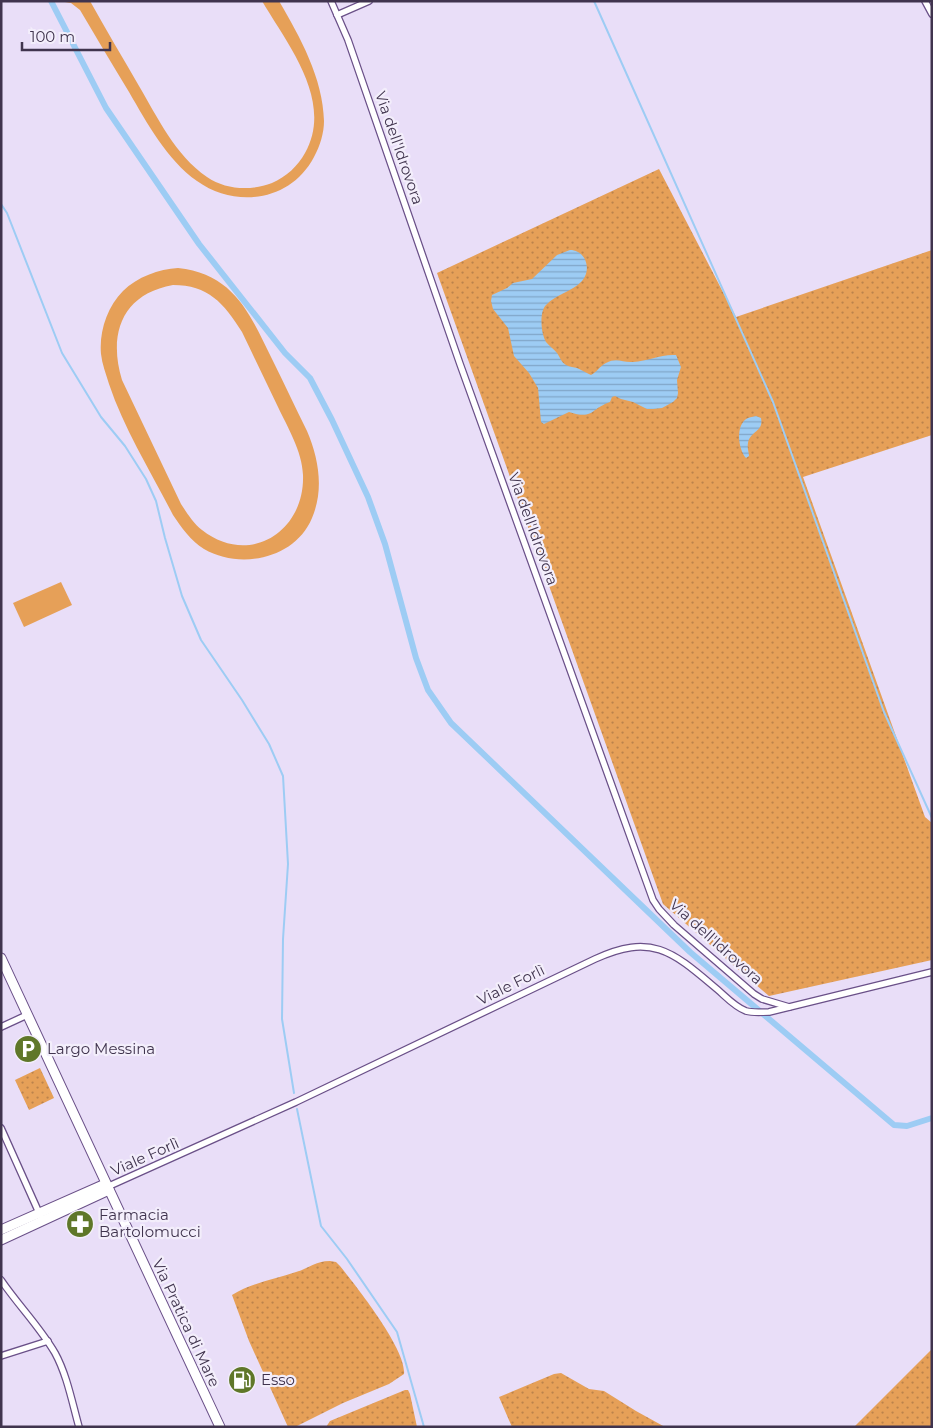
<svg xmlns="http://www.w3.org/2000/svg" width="933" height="1428" font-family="Montserrat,sans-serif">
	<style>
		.grass { fill: url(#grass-dots) }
		.pitch { fill: #e6a058; fill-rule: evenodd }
		.water { fill: url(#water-rules) }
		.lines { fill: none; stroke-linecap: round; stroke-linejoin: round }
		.stream { stroke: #9dccf4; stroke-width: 2 }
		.canal { stroke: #9dccf4; stroke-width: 6 }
		.street-casing { stroke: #6a5088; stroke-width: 8 }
		.secondary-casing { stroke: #6a5088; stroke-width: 11 }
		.street { stroke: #fff; stroke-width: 5.5 }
		.secondary { stroke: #fff; stroke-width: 9 }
		.labels { text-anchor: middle; stroke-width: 4.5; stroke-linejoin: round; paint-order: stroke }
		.street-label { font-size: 15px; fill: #40344e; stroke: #f3eefb }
		.poi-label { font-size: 15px; fill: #40344e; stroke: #f3eefb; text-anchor: start }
	</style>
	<defs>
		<pattern id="grass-dots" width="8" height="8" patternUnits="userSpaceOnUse" patternTransform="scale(1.25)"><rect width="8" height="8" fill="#e6a058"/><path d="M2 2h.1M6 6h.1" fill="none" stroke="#bc834b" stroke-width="1.8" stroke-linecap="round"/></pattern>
		<pattern id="water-rules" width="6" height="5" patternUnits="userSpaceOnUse" patternTransform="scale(1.25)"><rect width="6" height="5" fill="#9dccf4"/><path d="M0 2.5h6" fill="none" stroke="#81a6c8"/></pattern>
	</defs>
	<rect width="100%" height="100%" fill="#e9def8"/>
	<!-- grass -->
	<g class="grass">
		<path d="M659,169L736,317L932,250V435L803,477L925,817L932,823V960L769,996L663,904L437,273Z"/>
		<path d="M40,1068L54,1098L29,1110L15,1080Z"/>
		<path d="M330,1261L336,1262L340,1266C356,1286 407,1350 404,1374L389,1384L343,1403L295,1427H288L249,1341L232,1295C251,1283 275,1279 296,1272C310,1268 315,1261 330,1261Z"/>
		<path d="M932,1349V1427H854Z"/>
		<path d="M561,1373L589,1389L604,1391L636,1411L665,1427H512L499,1397L554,1374Z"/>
		<path d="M405,1390H408L410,1394L417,1427H326L330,1421Z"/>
	</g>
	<!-- pitch -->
	<g class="pitch">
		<path d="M59,1H90C106,30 123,58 139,86C158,118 175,155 207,177C226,190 251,191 272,183C286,177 298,166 305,153C334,101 288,45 262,1H279C300,37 323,78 324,121C324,133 320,146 314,157C291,201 236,209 197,181C167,160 147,123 129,92C112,64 96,37 80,10L71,3Z"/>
		<path d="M178,268C234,274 250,314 272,359C284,383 295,407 307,431C319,459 324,490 312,518C295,559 240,570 204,549C191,541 181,527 173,515C151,472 124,429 109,384C106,374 102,364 101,354C99,332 107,307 123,291C137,277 159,269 178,268ZM173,285C208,285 224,303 242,332C254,357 266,382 278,407C288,428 302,451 303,475C305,532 249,567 202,530C193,523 187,513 181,504L122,380C108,334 122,294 173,285Z"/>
		<path d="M61,582L72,605L24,627L13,603Z"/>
	</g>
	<!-- water -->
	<g class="water">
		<path d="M570,250C586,250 592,270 582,281C572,292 556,294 546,305C539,312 541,334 546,342C549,346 554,349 557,353C560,357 561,362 566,365C570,367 574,367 577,368C582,370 586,373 591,375C597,372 600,366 606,363C617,357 623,363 633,362C648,361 661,354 676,355L681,367L677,380L678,393L677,398L673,402L662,408L653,409H647L633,402L621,399L615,396L612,397L610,402C590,409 594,420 569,412L544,424L541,422L538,388L529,373L514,356L508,328L493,309L491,301L492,295L507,288L513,283L532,279L557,255Z"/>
		<path d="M756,416L761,418C764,432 750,431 748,443C747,448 749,452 749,456L746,458C738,449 735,424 748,418C750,417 753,417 756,416Z"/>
	</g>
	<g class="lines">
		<!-- stream -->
		<g class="stream">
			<path d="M594,1L773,402L884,712L932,818"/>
			<path d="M1,204L7,213L62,353L101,417L125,446L146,479L156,501L165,538L182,596L201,640L242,700L269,744L283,776L288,864L283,939L282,1019L294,1093"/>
			<path d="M297,1109L321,1226L347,1259L397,1332L424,1427"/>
		</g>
		<!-- canal -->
		<path class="canal" d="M51,1L106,108L199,244L285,353L310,378L332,420L368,497L385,544L416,658L428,690L451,723L690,952L894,1125L907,1126L932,1118"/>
		<!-- street casing -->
		<g class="street-casing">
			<g id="street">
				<path d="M331,1L348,40L460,364L653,900L659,909L674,925L754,994L762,999L789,1007"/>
				<path d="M925,1L932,14"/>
				<path d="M337,15L369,1"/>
				<path d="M1,1027L27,1015"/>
				<path d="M1,1128L40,1215"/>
				<path d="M107,1187L296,1102L595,959C653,932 674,953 718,990C726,997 735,1007 746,1011C753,1013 761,1012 769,1012L932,972"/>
				<path d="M1,1280C18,1305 40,1327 55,1353C67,1375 72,1402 79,1427"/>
				<path d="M1,1356L48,1341"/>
			</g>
		</g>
		<!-- secondary casing -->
		<g class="secondary-casing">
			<g id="secondary">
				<path d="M1,958L220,1427"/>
				<path d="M1,1230L105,1184"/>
				<path d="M1,1240L109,1190"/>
			</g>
		</g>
		<!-- street -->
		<use href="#street" class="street"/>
		<!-- secondary -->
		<use href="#secondary" class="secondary"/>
	</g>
	<!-- icons -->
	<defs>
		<g id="parking-disc" transform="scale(1.4375)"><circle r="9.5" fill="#5f7729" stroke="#f3eefb"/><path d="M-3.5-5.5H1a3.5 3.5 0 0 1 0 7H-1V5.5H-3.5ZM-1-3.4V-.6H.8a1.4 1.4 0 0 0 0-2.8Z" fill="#fff"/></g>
		<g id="pharmacy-disc" transform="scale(1.4375)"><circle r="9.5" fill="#5f7729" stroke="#f3eefb"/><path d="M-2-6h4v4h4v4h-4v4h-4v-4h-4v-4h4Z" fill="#fff"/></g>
		<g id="fuel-disc" transform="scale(1.4375)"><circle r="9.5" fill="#5f7729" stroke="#f3eefb"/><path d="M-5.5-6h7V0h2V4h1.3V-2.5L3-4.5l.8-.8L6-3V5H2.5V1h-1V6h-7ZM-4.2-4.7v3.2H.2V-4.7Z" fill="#fff"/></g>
	</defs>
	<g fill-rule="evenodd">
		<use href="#parking-disc" x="28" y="1049"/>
		<use href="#pharmacy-disc" x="80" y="1224"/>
		<use href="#fuel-disc" x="242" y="1380"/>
	</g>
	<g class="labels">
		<!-- street labels -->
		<g class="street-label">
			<text transform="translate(399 148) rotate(71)" y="5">Via dell'Idrovora</text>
			<text transform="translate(533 529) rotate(70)" y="5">Via dell'Idrovora</text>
			<text transform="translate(716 942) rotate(42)" y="5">Via dell'Idrovora</text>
			<text transform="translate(511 985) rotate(-26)" y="5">Viale Forlì</text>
			<text transform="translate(145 1157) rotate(-24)" y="5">Viale Forlì</text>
			<text transform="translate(186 1323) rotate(65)" y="5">Via Pratica di Mare</text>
		</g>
		<!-- poi labels -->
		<g class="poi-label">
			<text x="47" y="1054">Largo Messina</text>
			<text x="99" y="1220">Farmacia<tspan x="99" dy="17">Bartolomucci</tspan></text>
			<text x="261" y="1385">Esso</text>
		</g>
	</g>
	<!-- border -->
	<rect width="933" height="1428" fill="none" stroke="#40344e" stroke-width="5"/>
	<!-- scale -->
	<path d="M22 42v8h88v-8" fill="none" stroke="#40344e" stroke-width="2.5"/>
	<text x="30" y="42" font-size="15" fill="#40344e" stroke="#f3eefb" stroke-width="4" paint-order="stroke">100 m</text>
</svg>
